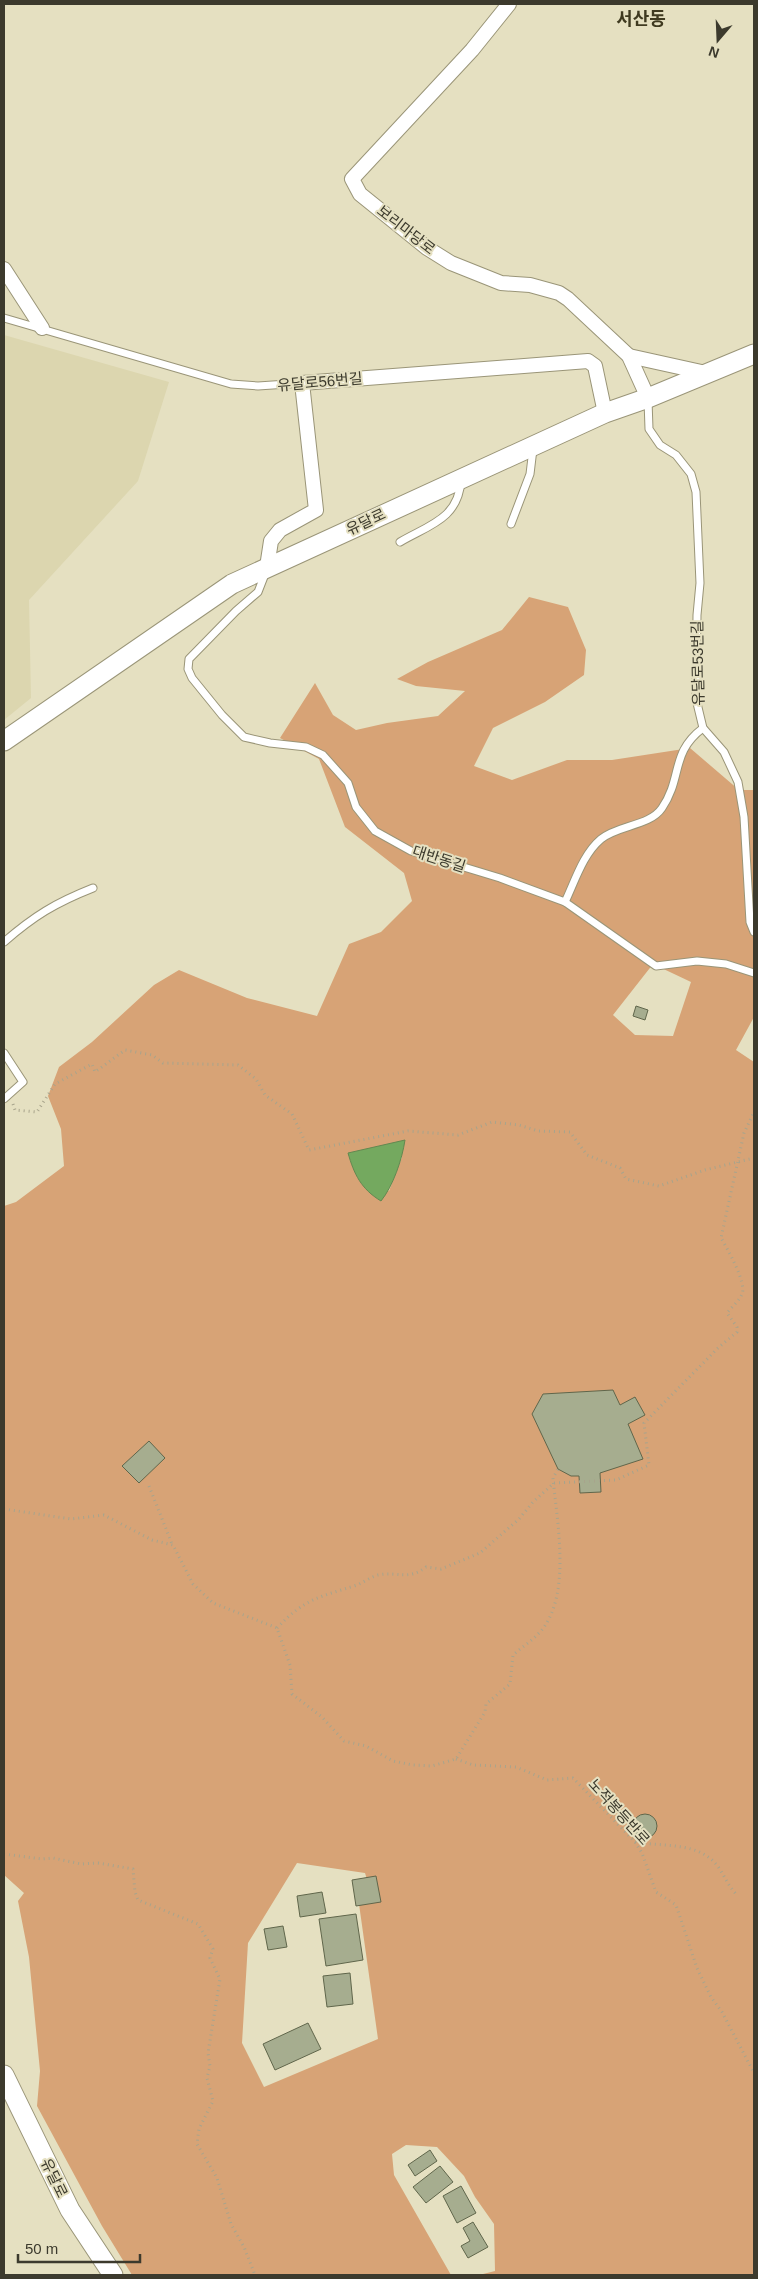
<svg xmlns="http://www.w3.org/2000/svg" width="758" height="2279" font-family="Arial,'Noto Sans KR',sans-serif">
	<style>
		.built { fill: #dcd6af }
		.green { fill: #d7a376; fill-rule: evenodd }
		.water { fill: #74a95f; stroke: #638850 }
		.building { fill: #a6ad8f; stroke: #60664b }
		.lines { fill: none; stroke-linecap: round; stroke-linejoin: round }
		.lane-casing { stroke: #9a9578; stroke-width: 9 }
		.street-casing { stroke: #9a9578; stroke-width: 16 }
		.secondary-casing { stroke: #9a9578; stroke-width: 21 }
		.path { stroke: #a8a48c; stroke-width: 3; stroke-dasharray: 1 4; stroke-linecap: butt }
		.lane { stroke: #fff; stroke-width: 7 }
		.street { stroke: #fff; stroke-width: 14 }
		.secondary { stroke: #fff; stroke-width: 19 }
		.labels { text-anchor: middle; stroke-width: 4; stroke-linejoin: round; paint-order: stroke }
		.street-label { font-size: 15px; fill: #3c3a2d; stroke: #e5e0c1 }
		.quarter-label { font-size: 18px; font-weight: bold; fill: #3f3a20; stroke: #e5e0c1 }
	</style>
	<rect width="100%" height="100%" fill="#e5e0c1"/>
	<!-- built -->
	<path class="built" d="M4,335L169,382L138,481L29,600L31,698L4,720Z"/>
	<!-- green -->
	<path class="green" d="M529,597L568,607L586,650L584,675L545,702L493,728L474,766L512,780L567,760H612L690,748L739,790H754V1017L736,1050L754,1062V2275H479L495,2271L494,2224L475,2197L464,2176L437,2147L406,2145L392,2154L394,2175L451,2275H132L102,2226L37,2106L40,2071L29,1957L18,1901L24,1893L4,1875V1206L16,1202L64,1166L61,1129L48,1096L59,1067L92,1042L154,985L179,970L247,998L317,1016L349,944L381,932L412,901L404,873L345,827L319,759L280,738L315,683L333,715L356,730L387,723L438,716L465,691L416,686L397,679L428,662L502,630ZM653,964L691,982L673,1036L635,1035L613,1015ZM348,1153L402,1157L389,1191ZM297,1863L365,1873L370,1889L359,1904L378,2039L264,2087L242,2043L248,1943Z"/>
	<!-- water -->
	<path class="water" d="M405,1140C402,1160 393,1186 381,1201C361,1189 354,1174 348,1153Z"/>
	<!-- building -->
	<g class="building">
		<path d="M636,1006L648,1010L645,1020L633,1016Z"/>
		<path d="M613,1390L620,1405L635,1397L645,1415L628,1424L643,1459L600,1473L601,1492L580,1493L579,1476H571L558,1469L532,1414L543,1394Z"/>
		<path d="M149,1441L165,1458L139,1483L122,1466Z"/>
		<circle cx="645" cy="1826" r="12"/>
		<path d="M376,1876L381,1902L356,1906L352,1880Z"/>
		<path d="M322,1892L326,1913L300,1917L297,1896Z"/>
		<path d="M356,1914L363,1960L326,1966L319,1919Z"/>
		<path d="M283,1926L287,1947L268,1950L264,1929Z"/>
		<path d="M350,1973L353,2004L327,2007L323,1976Z"/>
		<path d="M308,2023L321,2049L275,2070L263,2044Z"/>
		<path d="M430,2150L437,2161L415,2176L408,2165Z"/>
		<path d="M440,2166L453,2182L426,2203L413,2187Z"/>
		<path d="M461,2186L476,2213L457,2223L443,2196Z"/>
		<path d="M473,2222L488,2247L468,2258L461,2246L470,2241L463,2228Z"/>
	</g>
	<g class="lines">
		<!-- lane casing -->
		<g class="lane-casing">
			<g id="lane">
				<path d="M4,318L231,384L258,386L302,383"/>
				<path d="M648,400L649,429L660,445L676,455L691,474L696,492L700,583L697,615L696,699L703,728L724,752L738,782L744,817L750,922L754,932"/>
				<path d="M511,524L530,474L533,449"/>
				<path d="M400,542C429,525 458,519 461,481"/>
				<path d="M265,574L258,592L236,611L189,659L188,669L192,678L222,715L244,737L270,743L306,747L323,755L348,783L356,807L375,831L411,851L500,878L565,902L656,966L697,961L726,964L754,973"/>
				<path d="M565,902C575,881 583,854 601,839C618,825 650,826 662,808C683,777 670,753 703,728"/>
				<path d="M4,942C34,916 55,903 93,888"/>
				<path d="M4,1053L23,1082L4,1099"/>
			</g>
		</g>
		<!-- street casing -->
		<g class="street-casing">
			<g id="street">
				<path d="M509,4L472,50L352,179L360,194L427,248L451,263L501,283L530,285L559,293L568,299L629,356L648,398"/>
				<path d="M4,269L42,328"/>
				<path d="M629,356L706,373"/>
				<path d="M267,567L271,541L280,530L316,510L302,383L588,361L595,366L605,413"/>
			</g>
		</g>
		<!-- secondary casing -->
		<g class="secondary-casing">
			<g id="secondary">
				<path d="M4,741L232,584L605,413L648,398L754,354"/>
				<path d="M4,2075L70,2210L113,2275"/>
			</g>
		</g>
		<!-- path -->
		<g class="path">
			<path d="M13,1104L15,1110L37,1112L55,1084L92,1064L95,1072L125,1050L152,1055L163,1063L238,1065L256,1079L265,1095L292,1114L309,1150L408,1131L458,1135L492,1122L519,1125L538,1131L570,1132L587,1155L620,1168L626,1179L659,1186L705,1170L754,1158"/>
			<path d="M149,1486L172,1544"/>
			<path d="M4,1509L71,1519L104,1515L152,1540L173,1545L193,1584L213,1603L277,1628L290,1665L292,1694L322,1717L344,1741L366,1746L393,1761L413,1765L432,1766L456,1759L485,1712L486,1704L510,1684L513,1655C522,1647 532,1641 540,1632C572,1596 557,1523 553,1478L558,1469"/>
			<path d="M277,1628C305,1598 320,1597 357,1585C364,1582 371,1577 378,1575C398,1571 408,1581 426,1567L441,1569L480,1553L519,1519L533,1502L554,1483L616,1480L649,1465L644,1423L718,1348L737,1332V1327L727,1313C732,1307 739,1301 742,1294C747,1283 727,1248 721,1238L744,1133L754,1112"/>
			<path d="M456,1759L473,1765L516,1767L547,1780L573,1778L635,1842L642,1853L656,1892L676,1905L697,1968L711,1997L722,2012L754,2073"/>
			<path d="M635,1842C662,1847 701,1841 719,1868C725,1877 728,1885 736,1894"/>
			<path d="M4,1854L42,1859L53,1858L81,1864L98,1863L133,1869L135,1892L138,1900L198,1924L213,1949L210,1958L220,1979L208,2053L210,2066L207,2078L213,2101L199,2129L197,2144L217,2178L231,2224L244,2247L255,2275"/>
		</g>
		<!-- lane -->
		<use href="#lane" class="lane"/>
		<!-- street -->
		<use href="#street" class="street"/>
		<!-- secondary -->
		<use href="#secondary" class="secondary"/>
	</g>
	<g class="labels">
		<!-- street labels -->
		<g class="street-label">
			<text transform="translate(406 230) rotate(38)" y="5">보리마당로</text>
			<text transform="translate(320 382) rotate(-5)" y="5">유달로56번길</text>
			<text transform="translate(366 522) rotate(-25)" y="5">유달로</text>
			<text transform="translate(698 663) rotate(-91)" y="5">유달로53번길</text>
			<text transform="translate(439 859) rotate(18)" y="5">대반동길</text>
			<text transform="translate(619 1812) rotate(48)" y="5">노적봉등반로</text>
			<text transform="translate(54 2178) rotate(64)" y="5">유달로</text>
		</g>
		<!-- quarter labels -->
		<g class="quarter-label">
			<text x="641" y="25">서산동</text>
		</g>
	</g>
	<!-- border -->
	<rect width="758" height="2279" fill="none" stroke="#3c3a2d" stroke-width="10"/>
	<!-- north arrow -->
	<g transform="translate(718 40) rotate(199)" stroke="#e5e0c1" stroke-width="4" paint-order="stroke">
	<path d="M0-4L9 19L0 12L-9 19Z" fill="#3c3a2d"/>
	<text y="-8" font-size="14" font-weight="bold" text-anchor="middle" fill="#3c3a2d">N</text>
	</g>
	<!-- scale -->
	<path d="M18 2254v8h122v-8" fill="none" stroke="#3c3a2d" stroke-width="2.5"/>
	<text x="25" y="2254" font-size="15" fill="#3c3a2d" stroke="#e5e0c1" stroke-width="4" paint-order="stroke">50 m</text>
</svg>
